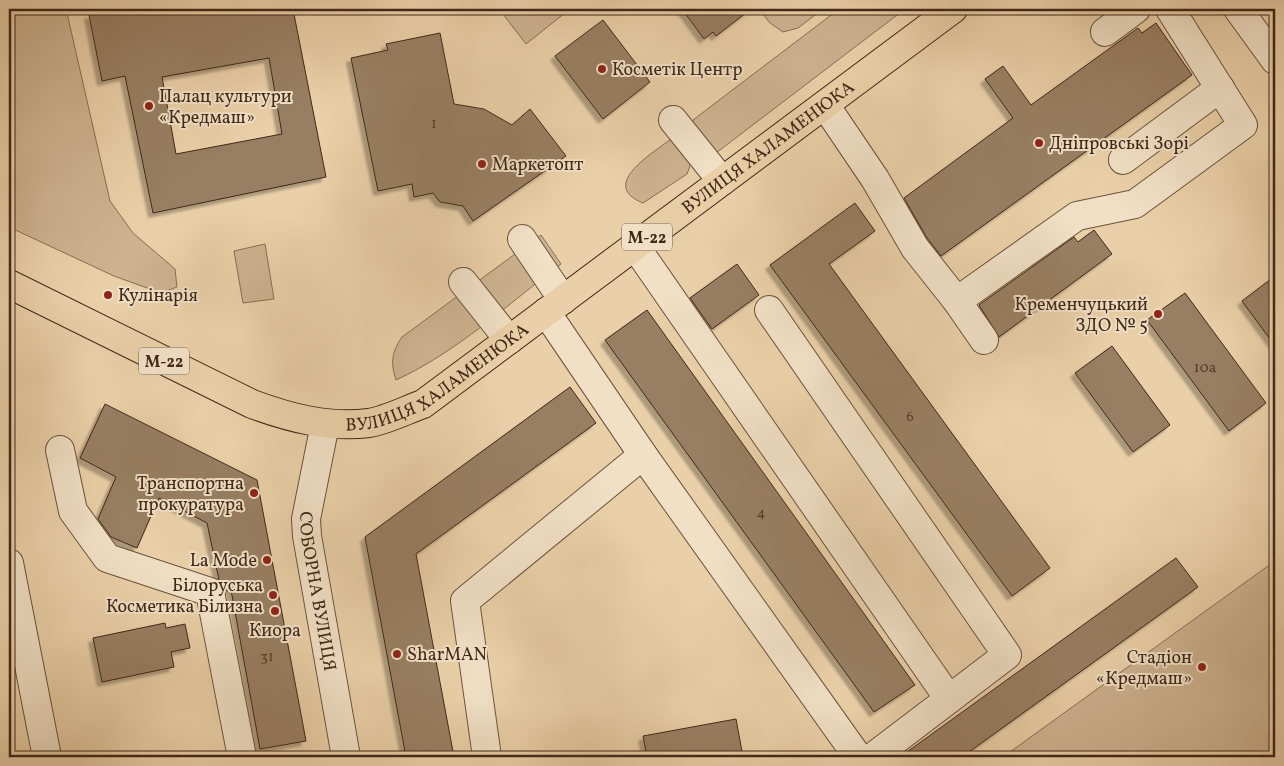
<svg xmlns="http://www.w3.org/2000/svg" width="1284" height="766" font-family="Vollkorn,serif">
	<style>
		.green { fill: #cdb390; stroke: #866e54 }
		.building { fill: #987f63; stroke: #402819; fill-rule: evenodd; filter: url(#shadow) }
		.lines { fill: none; stroke-linecap: round; stroke-linejoin: round }
		.minor-casing { stroke: #6a523d; stroke-width: 30 }
		.highway-casing { stroke: #402819; stroke-width: 30 }
		.minor { stroke: #f1e0c6; stroke-width: 28 }
		.highway { stroke: #ead0a8; stroke-width: 28 }
		.poi-dot { fill: #8f2418; stroke: #f1e0c6; stroke-width: 2 }
		.labels { text-anchor: middle; stroke-width: 4; stroke-linejoin: round; paint-order: stroke }
		.number-label { font-size: 15px; fill: #563e2c }
		.shield { fill: #f1e0c6; stroke: #755f4d; stroke-width: 1 }
		.shield-label { font-size: 16px; font-weight: bold; fill: #402819 }
		.poi-label { font-size: 18px; fill: #402819; stroke: #f1e0c6; text-anchor: start }
		.street-label { font-size: 18px; fill: #402819; stroke: #f1e0c6 }
	</style>
	<defs>
		<filter id="shadow"><feDropShadow dx="-4.5" dy="4.5" stdDeviation="1" flood-color="#0004"/></filter>
	</defs>
	<rect width="100%" height="100%" fill="#ead0a8"/>
	<filter id="stains"><feTurbulence type="fractalNoise" baseFrequency=".004" numOctaves="4"/><feColorMatrix values="0 0 0 0 .2 0 0 0 0 .09 0 0 0 0 .02 0 0 0 .5 -.17"/></filter>
	<radialGradient id="worn" r=".72"><stop offset=".6" stop-color="#630" stop-opacity="0"/><stop offset="1" stop-color="#630" stop-opacity=".3"/></radialGradient>
	<!-- green -->
	<g class="green">
		<path d="M9,9H66L110,201L133,233L175,269L177,287L161,293L114,276L9,227Z"/>
		<path d="M499,9H570L526,44Z"/>
		<path d="M759,9H823L798,28L783,32L770,23Z"/>
		<path d="M839,9H905L716,153L691,129L693,120Z"/>
		<path d="M671,139L693,157L687,174L643,203C598,185 653,153 671,139Z"/>
		<path d="M541,235L561,264C508,304 457,352 396,380C390,362 392,352 402,337Z"/>
		<path d="M265,244L274,299L243,303L234,251Z"/>
		<path d="M1268,566L1275,576V757H1003Z"/>
	</g>
	<!-- building -->
	<g class="building">
		<path d="M112,9H293L326,177L153,213L125,76L102,81L89,15L112,11ZM269,58L282,134L176,154L162,77Z"/>
		<path d="M682,9H751L716,36L713,32L704,39Z"/>
		<path d="M603,20L650,82L603,119L555,56Z"/>
		<path d="M1156,23L1192,75L941,256L927,238L904,198L1013,118L985,79L1003,66L1031,105L1138,28L1142,33Z"/>
		<path d="M440,33L454,104L484,109L512,125L530,109L566,156L473,221L463,206L440,202L433,193L414,197L412,184L378,191L351,58L388,50L386,44Z"/>
		<path d="M855,203L875,231L829,264L1050,568L1012,596L770,265Z"/>
		<path d="M1094,230L1112,254L999,337L979,305L1074,237L1078,242Z"/>
		<path d="M737,264L759,295L712,329L690,298Z"/>
		<path d="M1275,276V346L1242,301Z"/>
		<path d="M1185,293L1266,403L1229,431L1147,320Z"/>
		<path d="M647,310L915,685L874,712L605,340Z"/>
		<path d="M1112,346L1170,425L1133,452L1075,373Z"/>
		<path d="M570,387L596,423L416,554L454,757H406L365,537Z"/>
		<path d="M105,404L257,480L306,741L260,749L231,590L226,591L219,580L207,523L159,498L137,548L111,537L98,519L116,477L80,458Z"/>
		<path d="M1176,558L1198,587L962,757H900Z"/>
		<path d="M165,623L166,628L185,624L190,648L171,652L174,667L102,682L93,638Z"/>
		<path d="M736,719L743,757H647L643,736Z"/>
	</g>
	<g class="lines">
		<!-- minor casing -->
		<g class="minor-casing">
			<g id="minor">
				<path d="M1238,9L1275,60"/>
				<path d="M1105,32L1136,9"/>
				<path d="M825,105L875,179L915,248L957,301L984,340"/>
				<path d="M673,120L722,181"/>
				<path d="M1123,160L1220,88"/>
				<path d="M522,239L563,300"/>
				<path d="M635,246L949,699"/>
				<path d="M463,282L509,340"/>
				<path d="M957,301L1077,216L1135,204L1243,125L1170,9"/>
				<path d="M769,310L1007,655L873,757"/>
				<path d="M546,312L643,455"/>
				<path id="s1" d="M325,424L306,519L307,536L346,757"/>
				<path d="M60,450L73,511L107,558L210,592L242,757"/>
				<path d="M9,563L47,757"/>
				<path d="M487,757L465,601L643,455L858,757"/>
			</g>
		</g>
		<!-- highway casing -->
		<g class="highway-casing">
			<g id="highway">
				<path id="s2" d="M9,284L252,404C290,418 328,428 369,423C387,420 406,410 423,404L953,9"/>
			</g>
		</g>
		<!-- minor -->
		<use href="#minor" class="minor"/>
		<!-- highway -->
		<use href="#highway" class="highway"/>
	</g>
	<!-- markers -->
	<g class="poi-dot">
		<circle cx="602" cy="69" r="5"/>
		<circle cx="149" cy="106" r="5"/>
		<circle cx="1039" cy="143" r="5"/>
		<circle cx="482" cy="164" r="5"/>
		<circle cx="108" cy="295" r="5"/>
		<circle cx="1158" cy="314" r="5"/>
		<circle cx="254" cy="493" r="5"/>
		<circle cx="267" cy="560" r="5"/>
		<circle cx="273" cy="595" r="5"/>
		<circle cx="275" cy="611" r="5"/>
		<circle cx="397" cy="654" r="5"/>
		<circle cx="1202" cy="667" r="5"/>
	</g>
	<g class="labels">
		<!-- number labels -->
		<g class="number-label">
			<text x="434" y="128">1</text>
			<text x="1205" y="372">10а</text>
			<text x="910" y="421">6</text>
			<text x="761" y="517">4</text>
			<text x="267" y="661">31</text>
		</g>
		<!-- shield labels -->
		<g class="shield">
			<rect x="622" y="223.5" width="50" height="27" rx="4"/>
			<rect x="139" y="347.5" width="50" height="27" rx="4"/>
		</g>
		<g class="shield-label">
			<text x="647" y="243">М-22</text>
			<text x="164" y="367">М-22</text>
		</g>
		<!-- poi labels -->
		<g class="poi-label">
			<text x="612" y="75">Косметік Центр</text>
			<text x="159" y="102">Палац культури<tspan x="159" dy="21">«Кредмаш»</tspan></text>
			<text x="1049" y="149">Дніпровські Зорі</text>
			<text x="492" y="170">Маркетопт</text>
			<text x="118" y="301">Кулінарія</text>
			<text x="1148" y="310" text-anchor="end">Кременчуцький<tspan x="1148" dy="21">ЗДО № 5</tspan></text>
			<text x="244" y="489" text-anchor="end">Транспортна<tspan x="244" dy="21">прокуратура</tspan></text>
			<text x="257" y="566" text-anchor="end">La Mode</text>
			<text x="263" y="591" text-anchor="end">Білоруська<tspan x="263" dy="21">Косметика Білизна</tspan></text>
			<text x="275" y="636" text-anchor="middle">Киора</text>
			<text x="407" y="660">SharMAN</text>
			<text x="1192" y="663" text-anchor="end">Стадіон<tspan x="1192" dy="21">«Кредмаш»</tspan></text>
		</g>
		<!-- street labels -->
		<g class="street-label">
			<text dy="6" stroke="none"><textPath href="#s2" startOffset="878">ВУЛИЦЯ ХАЛАМЕНЮКА</textPath></text>
			<text dy="6" stroke="none"><textPath href="#s2" startOffset="472">ВУЛИЦЯ ХАЛАМЕНЮКА</textPath></text>
			<text dy="6" stroke="none"><textPath href="#s1" startOffset="170">СОБОРНА ВУЛИЦЯ</textPath></text>
		</g>
	</g>
	<!-- margin -->
	<rect width="1284" height="766" fill="none" stroke="#ead0a8" stroke-width="30"/>
	<rect x="10" y="10" width="1264" height="746" fill="none" stroke="#402819" stroke-width="2.5"/>
	<rect x="15" y="15" width="1254" height="736" fill="none" stroke="#402819"/>
	<rect width="100%" height="100%" filter="url(#stains)"/>
	<rect width="100%" height="100%" fill="url(#worn)"/>
</svg>
